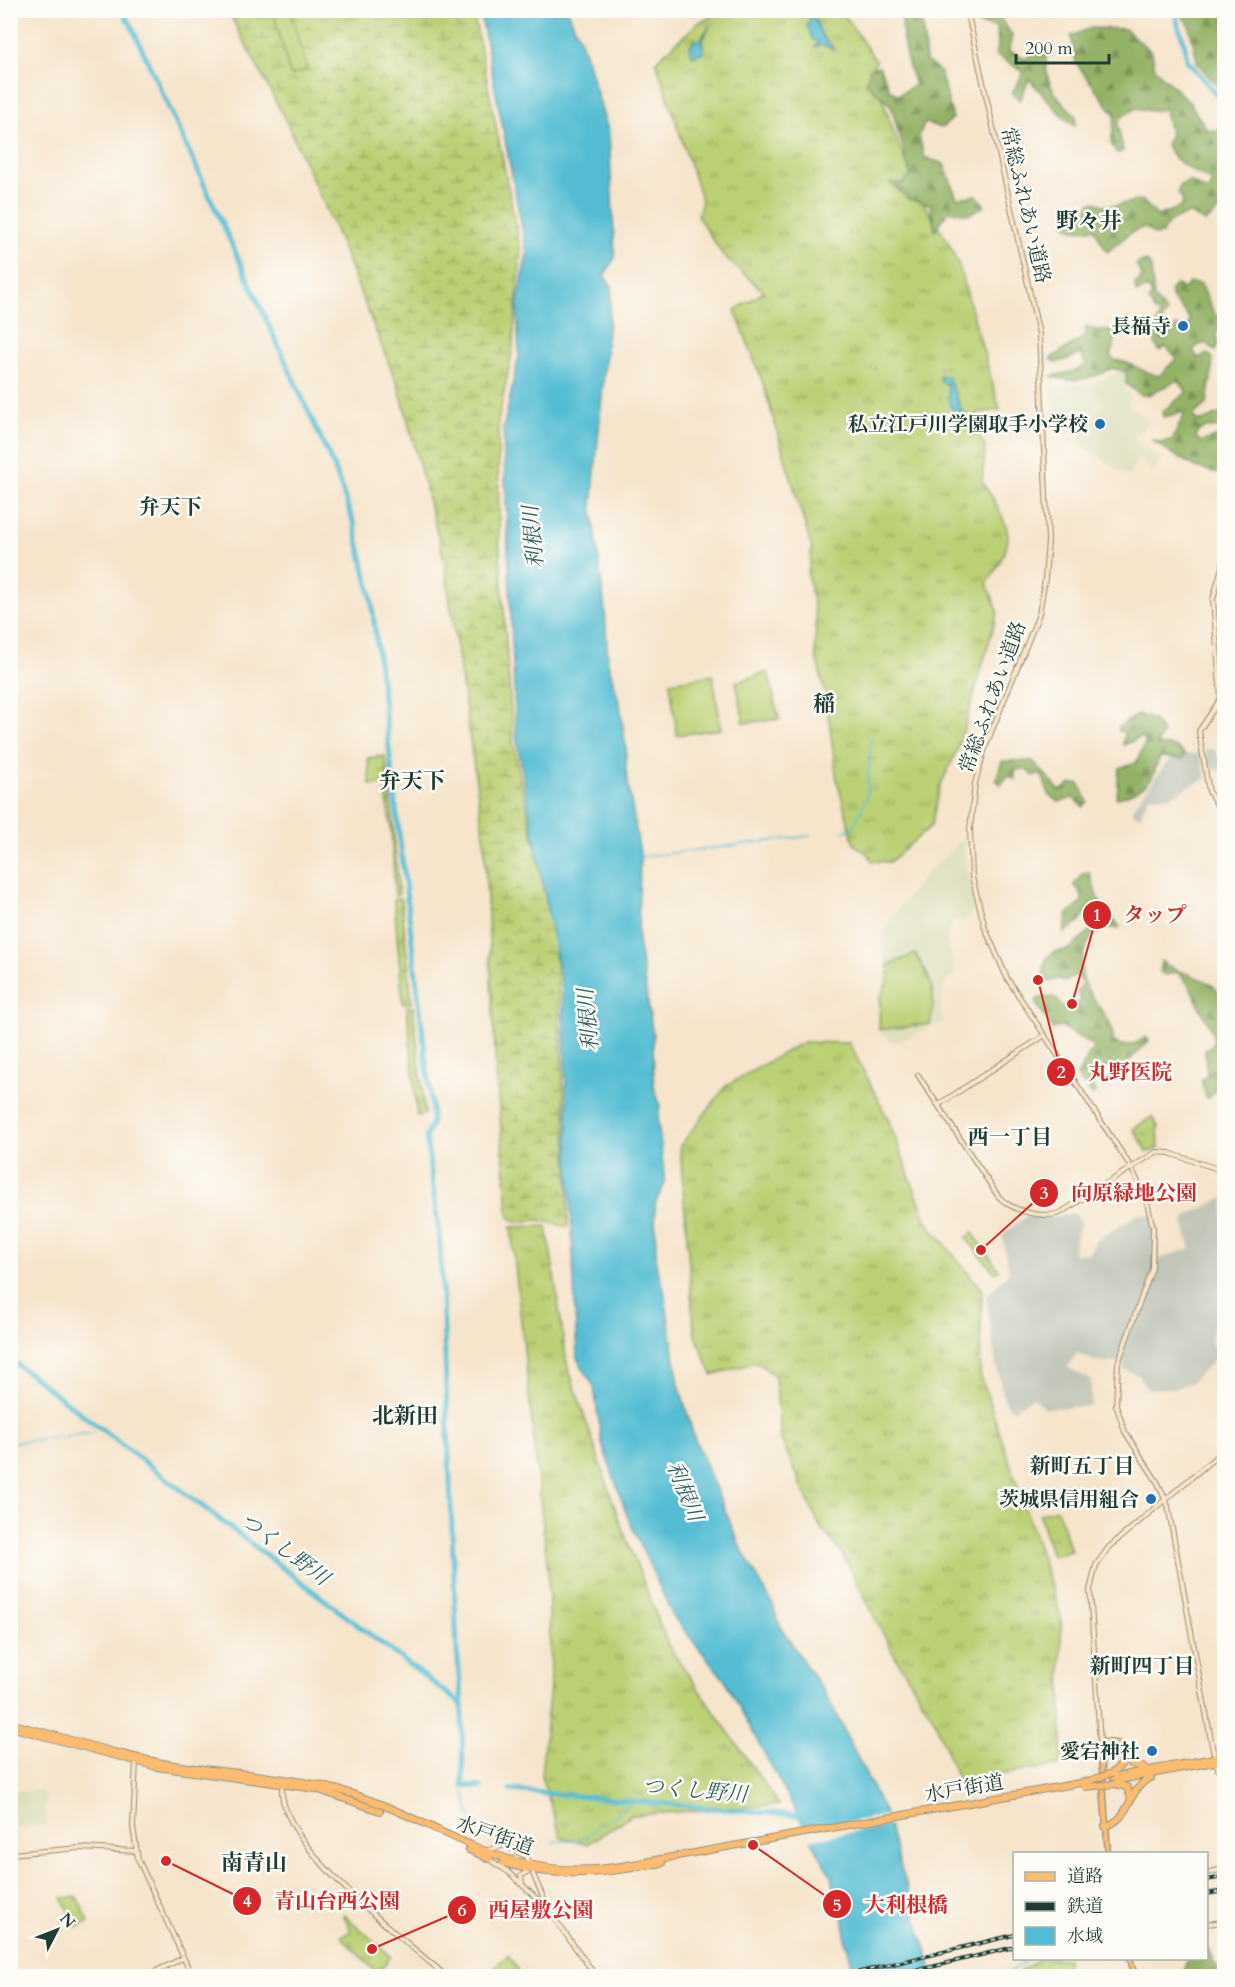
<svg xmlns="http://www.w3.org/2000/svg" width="1235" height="1987" font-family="Cardo,'Noto Serif JP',serif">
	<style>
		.built { fill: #dddebc }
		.industrial { fill: #c2c6b9 }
		.grass { fill: url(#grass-tufts); stroke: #6d8654; stroke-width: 1.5 }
		.forest { fill: url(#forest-firs); stroke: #5a784d; stroke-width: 1.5 }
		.wetland { fill: url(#wetland-marsh); stroke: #6d8654; stroke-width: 1.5 }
		.pitch { fill: #bbd074; stroke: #6d8654; stroke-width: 1.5 }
		.water { fill: #55bdd3; stroke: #3a7d84; stroke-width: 1.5 }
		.pier { fill: #f6e4cb }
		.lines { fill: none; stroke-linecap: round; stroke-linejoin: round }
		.stream { stroke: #55bdd3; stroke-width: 1.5 }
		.river { stroke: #55bdd3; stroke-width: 5 }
		.secondary-casing { stroke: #8a9080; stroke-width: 6 }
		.primary-casing { stroke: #8a9080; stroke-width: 7 }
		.highway-casing { stroke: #8a9080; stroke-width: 8 }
		.secondary { stroke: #fee4c6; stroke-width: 4 }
		.primary { stroke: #fdbc70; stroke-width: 4.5 }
		.highway { stroke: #fdbc70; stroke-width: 6 }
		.rail-casing { stroke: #1f3d34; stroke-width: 4 }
		.rail { stroke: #fdfcf7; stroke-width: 1.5; stroke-dasharray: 4.5; stroke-linecap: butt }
		.highway-bridge-casing { stroke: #8a9080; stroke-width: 8; stroke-linecap: butt }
		.highway-bridge { stroke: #fdbc70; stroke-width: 6 }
		.poi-dot { fill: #1f6fb2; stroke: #fdfcf7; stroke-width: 2 }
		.labels { text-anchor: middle; stroke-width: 5; stroke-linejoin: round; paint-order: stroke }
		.street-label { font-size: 20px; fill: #1f3d34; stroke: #fdfcf7 }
		.poi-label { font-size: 20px; font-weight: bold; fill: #1f3d34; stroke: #fdfcf7; text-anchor: end }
		.neighbourhood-label { font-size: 21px; font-weight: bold; fill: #1f3d34; stroke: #fdfcf7 }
		.water-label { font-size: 21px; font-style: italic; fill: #2f6364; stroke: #fdfcf7 }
		.quarter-label { font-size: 22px; font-weight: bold; fill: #1f3d34; stroke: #fdfcf7 }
		.leader { fill: none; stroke: #d62828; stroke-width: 2 }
		.callout-dot { fill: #d62828; stroke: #fdfcf7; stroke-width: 2 }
		.mark-label { font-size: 18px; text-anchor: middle; font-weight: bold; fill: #fff }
		.callout-label { font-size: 21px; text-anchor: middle; font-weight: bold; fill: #d62828; stroke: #fdfcf7; stroke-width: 5; stroke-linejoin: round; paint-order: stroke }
	</style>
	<defs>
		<pattern id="grass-tufts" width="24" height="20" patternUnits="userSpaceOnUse" patternTransform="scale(1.5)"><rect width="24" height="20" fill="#bbd074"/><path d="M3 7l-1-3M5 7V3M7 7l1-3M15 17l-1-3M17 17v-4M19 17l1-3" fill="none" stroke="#97aa60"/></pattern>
		<pattern id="forest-firs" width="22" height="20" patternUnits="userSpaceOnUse" patternTransform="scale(1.5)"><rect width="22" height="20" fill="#94b266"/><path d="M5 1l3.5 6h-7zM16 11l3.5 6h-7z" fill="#789255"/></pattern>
		<pattern id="wetland-marsh" width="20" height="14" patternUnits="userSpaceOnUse" patternTransform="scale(1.5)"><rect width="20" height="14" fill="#bbd074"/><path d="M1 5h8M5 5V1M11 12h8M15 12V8" fill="none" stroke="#97aa60"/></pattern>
	</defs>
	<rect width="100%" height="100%" fill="#fdfcf7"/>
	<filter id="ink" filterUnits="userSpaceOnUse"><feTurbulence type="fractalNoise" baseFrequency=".0167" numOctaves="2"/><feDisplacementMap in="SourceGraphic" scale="12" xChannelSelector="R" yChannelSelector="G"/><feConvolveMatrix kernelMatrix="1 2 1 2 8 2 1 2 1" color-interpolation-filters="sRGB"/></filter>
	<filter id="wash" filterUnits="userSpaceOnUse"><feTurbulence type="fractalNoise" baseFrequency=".008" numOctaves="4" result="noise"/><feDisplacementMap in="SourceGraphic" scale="24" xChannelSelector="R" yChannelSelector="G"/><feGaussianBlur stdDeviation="1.35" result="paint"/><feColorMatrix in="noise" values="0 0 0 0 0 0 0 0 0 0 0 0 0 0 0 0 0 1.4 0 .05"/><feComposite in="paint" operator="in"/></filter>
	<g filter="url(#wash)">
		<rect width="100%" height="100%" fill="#f6e4cb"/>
		<!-- built -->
		<g class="built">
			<path d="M1122,372L1125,376V390L1131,396L1128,404L1149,421L1134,439L1161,459L1153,472L1138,459L1128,476L1084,447L1077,431L1054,428L1051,388L1099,381Z"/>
			<path d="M964,837L966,866L976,910L971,912L964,921L953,920L946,937L956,973L944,984L941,1008L943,1022L895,1043L882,1034L880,998L887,964L883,947L886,928L902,903L934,865L941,861Z"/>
			<path d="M38,1790L47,1796L44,1810L47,1825L11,1828V1792Z"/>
		</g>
		<!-- industrial -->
		<g class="industrial">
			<path d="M1206,749H1215L1216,754L1224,760L1219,771L1207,766Z"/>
			<path d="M1200,753L1206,778L1169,797L1150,795L1141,813L1142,816H1137L1132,811L1135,805L1172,756Z"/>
			<path d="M1224,1197V1326L1213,1332L1211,1344L1216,1350L1215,1358L1198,1376L1190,1383L1175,1388L1147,1389L1139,1375L1123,1369L1124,1364L1095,1361L1077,1353L1067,1367L1091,1380V1406L1044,1408L1034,1397L1014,1409L1009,1408L1004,1399L995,1358L986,1297L1009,1272L1002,1235L1030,1214L1051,1217L1072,1213L1077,1216L1080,1223L1073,1251L1075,1255L1089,1253L1096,1241L1138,1214L1156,1215L1159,1259L1191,1248L1183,1223L1187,1216Z"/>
		</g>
		<!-- grass -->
		<g class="grass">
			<path d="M762,10H841L876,61L868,78L879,90L899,146L927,209L950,245L960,269L1000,410L977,413L972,422L985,447L982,482C991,494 1008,523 1008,537C1008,552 994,571 987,584L998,611L959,746L940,786L931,826L890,862L872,861L868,854L854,844L837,780L826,697L815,652L816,619L808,575L812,549L763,383L735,310L764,292L723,255L698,217L702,201L656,61L698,23L724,11L751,16Z"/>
			<path d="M385,756L389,784L370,785L368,758Z"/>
			<path d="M385,787H390L399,894L395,895L391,828Z"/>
			<path d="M396,898H401L412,1003L403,1004L394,900Z"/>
			<path d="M407,1007H413L425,1114L417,1116Z"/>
			<path d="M803,1042L849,1043L888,1119L927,1222L982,1290L980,1374L1061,1616L1062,1765L958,1781L935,1721L893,1653L841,1551L820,1527L781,1439L775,1376L757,1362L712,1375L694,1331L680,1146L726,1086Z"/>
			<path d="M1152,1117L1158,1126L1159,1149L1148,1152L1133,1129Z"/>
			<path d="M547,1226L567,1364L618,1517L668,1645L779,1805L632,1815L588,1844L561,1837L541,1776L551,1675L548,1573L511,1227Z"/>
			<path d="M973,1233L999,1270L995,1273L966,1238Z"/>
			<path d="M1057,1509L1071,1551L1052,1556L1039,1514Z"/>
			<path d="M77,1897L89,1922L76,1927L62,1898Z"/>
			<path d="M343,1914L391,1956L378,1972L380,1976L341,1937L351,1931Z"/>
			<path d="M508,1955L519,1971L509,1976H502L495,1967Z"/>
			<path d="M1041,1958L1067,1959V1976H1013Z"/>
		</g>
		<!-- forest -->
		<g class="forest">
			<path d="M903,11H926L922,20L926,61L940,72L953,118L942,128L925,123L919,135L924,157L944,164L957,198L977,195L985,206L969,214L948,211L935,231L930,204L909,199L890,183H903L911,176L891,106L866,83L870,69L879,66L890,90L898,95L915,85C906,59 900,38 903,11Z"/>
			<path d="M940,11H975L999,17L1012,35L1009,51L1026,59L1035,51L1046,53C1044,84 1055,95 1076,116L1075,126L1063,117L1029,79L1020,100L1012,93L1024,72L995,54L998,47L997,27L979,24Z"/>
			<path d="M1178,11H1224V94L1198,64L1189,25Z"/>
			<path d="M1091,28L1125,29L1152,52L1155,69L1190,103L1207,130H1224V208C1215,211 1213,218 1205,222L1190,214C1176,218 1167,220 1162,234L1155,235L1144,227L1130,233L1107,252L1094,228C1084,230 1072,232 1065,224L1066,215L1072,212L1085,214L1090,203L1096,202L1107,207L1142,200L1157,216L1181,207L1183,200L1178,193L1180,185L1190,181L1207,191L1211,185V180C1191,171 1177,164 1166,145L1171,134L1164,109L1151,111L1136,108L1120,118L1118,125L1123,151L1117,153L1111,144L1115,115L1076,63L1071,36Z"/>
			<path d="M1147,261L1151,267L1154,298L1167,313L1162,319L1163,325L1170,332L1176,326L1187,329L1190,320C1184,307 1173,305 1170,291L1176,285L1185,289L1189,283L1201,284L1215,315L1224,318L1223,328L1216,333L1218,345L1215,351L1206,343L1197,346L1193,351L1198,358L1207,354L1212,357C1215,365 1208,391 1207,404L1193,415L1196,420L1202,421L1224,412V427L1206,428L1198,431L1196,437L1201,442L1224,434V472C1203,476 1168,452 1151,439L1161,443L1173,439L1185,412L1163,417L1162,412L1187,392L1178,380L1148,395H1141L1126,384V372L1112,368C1093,379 1072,384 1051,376L1076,371L1086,365L1081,354L1057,363L1050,359L1085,336L1086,326L1095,330L1112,331L1117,336L1110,356L1114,360C1128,360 1144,373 1159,376L1177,358L1166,347L1159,351L1152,337L1160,314L1154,311L1149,300L1152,294L1147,288L1136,293L1135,284L1143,277L1136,265L1140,262Z"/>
			<path d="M1138,714L1153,720L1163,733L1157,745L1177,747L1185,755L1182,759L1161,757C1155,763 1156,769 1153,776C1147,787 1130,795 1118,798L1116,797C1120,787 1116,778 1120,768L1136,763L1146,741L1141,737L1123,745L1124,732L1119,731V727Z"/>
			<path d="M1002,761H1033L1060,791L1071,784H1079L1088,802L1083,807L1073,798L1059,802L1050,796L1042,776L1037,774L1034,776L1025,769L1015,770V779L1008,776L1001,784L996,780Z"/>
			<path d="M1089,872L1098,899L1120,927L1118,929C1102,926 1095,928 1088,943C1064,992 1115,1006 1113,1041C1124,1049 1136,1044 1146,1037L1149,1041L1123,1067L1102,1068L1086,1074L1096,1093L1092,1095L1077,1076L1094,1046C1083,1038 1072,1035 1061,1026L1053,1029L1035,1002L1039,998L1054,997L1069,1012L1081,1001L1077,991L1083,984L1077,974L1065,982L1059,979L1048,982L1043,975L1046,958L1054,952L1070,949L1098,923L1095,905L1092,904L1079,922L1064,933L1068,914C1081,905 1089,898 1074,885L1081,875Z"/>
			<path d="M1161,961C1177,973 1200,976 1212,985C1230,998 1225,1054 1224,1075L1223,1083L1209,1098L1206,1097L1201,1080L1207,1076L1205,1050L1214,1043C1214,1031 1207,1023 1202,1012C1194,995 1191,983 1176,972L1166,975L1160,972Z"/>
			<path d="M1207,1948L1222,1976H1183L1187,1959L1206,1958Z"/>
		</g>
		<!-- wetland -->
		<path class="wetland" d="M228,11H473L521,252L512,354L498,422L499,539L513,741L552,927L558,983L568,1170V1227L540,1220L516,1222L509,1217L496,1075L484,837L444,559L400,391L332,222L284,117Z"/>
		<!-- pitch -->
		<g class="pitch">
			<path d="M273,11H290L307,70L290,75Z"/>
			<path d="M768,672L779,719L744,723L736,682Z"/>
			<path d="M713,675L721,729L677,735L670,682Z"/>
			<path d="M915,954C933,981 937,992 930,1024L879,1030L880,998L890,977L888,965Z"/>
		</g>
		<!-- water -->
		<g class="water">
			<path d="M480,11H568L583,46L609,134L615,257L604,276L612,286L592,505L605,611L608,663L620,705L626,748V771L640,853L638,940L653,1035L654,1086L660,1105L658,1120L665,1183L655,1204L656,1264L663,1285L679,1384L694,1437L740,1546L772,1603L781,1628L829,1700L884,1811L934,1976H855L845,1938L844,1920L831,1876L724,1679L673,1616L628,1518L602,1444L594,1387L577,1358L562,988L516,736L503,429L519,356L517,305L527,253Z"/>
			<path d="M809,12L814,18L823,37L834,49L822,45L815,47L819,41L813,40L807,26L810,19Z"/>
			<path d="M710,26L702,41L704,52L693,56L689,49L693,41L700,40Z"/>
			<path d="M939,375L948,377L962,411L955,413L950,406L947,384L941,382Z"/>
		</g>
		<!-- pier -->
		<path class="pier" d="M888,1815L891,1825L808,1840L802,1830Z"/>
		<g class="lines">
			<!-- stream -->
			<g class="stream">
				<path d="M10,198C24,230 20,258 10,290"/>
				<path d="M843,832L852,829L867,798L871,737"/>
				<path d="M641,857L810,836"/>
				<path d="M10,1443L94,1433"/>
				<path d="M463,1785C466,1806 471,1825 490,1835"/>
				<path d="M552,1842L581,1840L637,1800"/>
				<path d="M1003,1976L1031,1958"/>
			</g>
			<!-- river -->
			<g class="river">
				<path d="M121,10L131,25L334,467L354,524L371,596L432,1110V1123L426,1136L440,1239L457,1651L462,1705"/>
				<path d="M1042,10H1067"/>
				<path d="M1170,10L1174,11L1185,46L1187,60L1224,103"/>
				<path d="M1220,120L1224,114"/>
				<path d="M10,1359L462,1705L463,1785L481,1787"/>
				<path d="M510,1790L804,1816"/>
			</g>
		</g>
	</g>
	<g filter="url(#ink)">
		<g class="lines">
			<!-- secondary casing -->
			<g class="secondary-casing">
				<g id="secondary">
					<path d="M967,10L1039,334L1048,541L1045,579L1039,614L986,745L975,783L970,829L972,877L985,928L1007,978L1131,1167L1146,1199L1153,1227L1152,1268L1118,1363L1116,1405L1125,1432L1158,1483L1168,1506L1213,1751L1219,1772L1224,1778"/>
					<path d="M1224,560L1213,599L1221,698L1199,731L1209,792L1224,816"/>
					<path d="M918,1075L998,1196C1012,1211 1041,1219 1060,1213L1156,1152L1169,1153L1224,1171"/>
					<path d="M938,1105L1045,1035"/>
					<path d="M1100,1742L1090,1590L1096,1565L1109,1547L1224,1450"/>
					<path d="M136,1761L133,1827L138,1859L192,1976"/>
					<path d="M282,1788C278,1845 404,1939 446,1976"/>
					<path d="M488,1850L504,1845L525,1856L528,1861"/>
					<path d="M10,1854L80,1848L136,1851"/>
					<path d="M490,1860L510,1873L545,1907"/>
					<path d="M1206,1873L1224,1869"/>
					<path d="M533,1874L549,1911L596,1976"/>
					<path d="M522,1883L521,1876L528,1871"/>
					<path d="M1206,1924L1224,1922"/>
					<path d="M146,1976L183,1958"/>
				</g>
			</g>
			<!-- primary casing -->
			<g class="primary-casing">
				<g id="primary">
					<path d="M1100,1742L1108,1854"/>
					<path d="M1130,1958L1135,1976"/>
				</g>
			</g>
			<!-- highway casing -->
			<g class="highway-casing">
				<g id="highway">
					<path d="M10,1723C64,1737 119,1756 174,1765C225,1773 277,1775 327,1787C437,1813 497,1887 622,1866L1085,1782"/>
					<path d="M10,1727L157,1767L316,1789L380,1811"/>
					<path d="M1100,1742L1118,1744L1131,1764L1146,1768"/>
					<path d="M1112,1773L1122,1764L1124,1752"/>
					<path d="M1113,1777L1224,1756"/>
					<path d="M1114,1781L1224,1760"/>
					<path d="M1115,1784L1127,1787L1131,1799"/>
					<path d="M1105,1826C1131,1821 1128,1786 1151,1778"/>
					<path d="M469,1850L490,1859"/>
					<path d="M503,1863C557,1880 607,1873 662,1863"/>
				</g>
			</g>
			<!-- secondary -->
			<use href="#secondary" class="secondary"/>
			<!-- primary -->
			<use href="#primary" class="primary"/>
			<!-- highway -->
			<use href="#highway" class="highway"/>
			<!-- rail casing -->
			<g class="rail-casing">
				<g id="rail">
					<path d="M1206,1880L1224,1877"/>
					<path d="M1206,1894L1224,1891"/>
					<path d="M843,1976L1014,1935"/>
					<path d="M894,1976L1014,1947"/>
				</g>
			</g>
			<!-- rail -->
			<use href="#rail" class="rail"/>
			<!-- highway-bridge casing -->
			<g class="highway-bridge-casing">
				<g id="highway-bridge">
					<path d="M1085,1782L1112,1773"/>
					<path d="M1084,1787L1115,1784"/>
				</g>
			</g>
			<!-- highway-bridge -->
			<use href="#highway-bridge" class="highway-bridge"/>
		</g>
	</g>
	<!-- markers -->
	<g class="poi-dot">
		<circle cx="1183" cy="326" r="6"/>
		<circle cx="1100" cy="424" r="6"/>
		<circle cx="1151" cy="1499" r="6"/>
		<circle cx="1152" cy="1751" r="6"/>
	</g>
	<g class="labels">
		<!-- street labels -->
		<g class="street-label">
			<text transform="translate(1026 205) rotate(77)" y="7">常総ふれあい道路</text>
			<text transform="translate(992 697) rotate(-70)" y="7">常総ふれあい道路</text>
			<text transform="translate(964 1788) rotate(-10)" y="7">水戸街道</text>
			<text transform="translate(495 1835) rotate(19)" y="7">水戸街道</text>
		</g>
		<!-- poi labels -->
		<g class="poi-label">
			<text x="1171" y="333">長福寺</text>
			<text x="1088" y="431">私立江戸川学園取手小学校</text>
			<text x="1139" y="1506">茨城県信用組合</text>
			<text x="1140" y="1758">愛宕神社</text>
		</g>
		<!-- neighbourhood labels -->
		<g class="neighbourhood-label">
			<text x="170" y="514">弁天下</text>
			<text x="1010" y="1144">西一丁目</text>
			<text x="1082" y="1473">新町五丁目</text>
			<text x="1142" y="1673">新町四丁目</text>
		</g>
		<!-- water labels -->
		<g class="water-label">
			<text transform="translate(533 537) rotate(-95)" y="7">利根川</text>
			<text transform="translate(588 1020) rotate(-95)" y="7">利根川</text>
			<text transform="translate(685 1491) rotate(68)" y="7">利根川</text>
			<text transform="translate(285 1549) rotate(37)" y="7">つくし野川</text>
			<text transform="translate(695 1790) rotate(5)" y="7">つくし野川</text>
		</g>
		<!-- quarter labels -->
		<g class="quarter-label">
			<text x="1089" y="228">野々井</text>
			<text x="824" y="711">稲</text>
			<text x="412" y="788">弁天下</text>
			<text x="405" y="1423">北新田</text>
			<text x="254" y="1870">南青山</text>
		</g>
	</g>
	<!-- callouts -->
	<path class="leader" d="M1072 1004L1097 915M1038 980L1061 1072M981 1250L1044 1193M166 1861L247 1901M753 1845L837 1904M372 1949L462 1910"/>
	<g class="callout-dot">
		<circle cx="1072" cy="1004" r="6"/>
		<circle cx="1038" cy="980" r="6"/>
		<circle cx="981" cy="1250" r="6"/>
		<circle cx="166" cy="1861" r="6"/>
		<circle cx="753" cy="1845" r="6"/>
		<circle cx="372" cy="1949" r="6"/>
		<circle cx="1097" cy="915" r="15"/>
		<circle cx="1061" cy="1072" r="15"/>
		<circle cx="1044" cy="1193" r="15"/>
		<circle cx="247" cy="1901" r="15"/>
		<circle cx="837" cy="1904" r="15"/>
		<circle cx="462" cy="1910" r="15"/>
	</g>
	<g class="mark-label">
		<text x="1097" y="921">1</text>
		<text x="1061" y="1078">2</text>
		<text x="1044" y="1199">3</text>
		<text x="247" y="1907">4</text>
		<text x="837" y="1911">5</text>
		<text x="462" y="1916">6</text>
	</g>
	<g class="callout-label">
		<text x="1155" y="922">タップ</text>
		<text x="1130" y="1079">丸野医院</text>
		<text x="1134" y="1200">向原緑地公園</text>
		<text x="337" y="1908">青山台西公園</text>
		<text x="906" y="1912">大利根橋</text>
		<text x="541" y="1917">西屋敷公園</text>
	</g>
	<!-- margin -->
	<rect width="1235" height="1987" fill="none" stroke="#fdfcf7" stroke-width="36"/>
	<!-- legend -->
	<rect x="1013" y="1852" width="195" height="108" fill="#fdfcf7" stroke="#a4b0a9" stroke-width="1.5"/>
	<rect x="1025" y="1872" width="30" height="9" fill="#fdbc70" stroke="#a4b0a9" stroke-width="1.5"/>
	<text x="1067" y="1882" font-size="18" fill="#1f3d34">道路</text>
	<rect x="1025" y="1902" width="30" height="9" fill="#1f3d34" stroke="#a4b0a9" stroke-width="1.5"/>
	<text x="1067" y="1912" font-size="18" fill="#1f3d34">鉄道</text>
	<rect x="1025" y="1927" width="30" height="18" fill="#55bdd3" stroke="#a4b0a9" stroke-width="1.5"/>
	<text x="1067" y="1942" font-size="18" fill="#1f3d34">水域</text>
	<!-- north arrow -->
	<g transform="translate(57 1930) rotate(48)" stroke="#fdfcf7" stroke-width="4.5" paint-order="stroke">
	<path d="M0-4.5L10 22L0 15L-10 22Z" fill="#1f3d34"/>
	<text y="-9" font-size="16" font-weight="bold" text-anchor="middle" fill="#1f3d34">N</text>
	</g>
	<!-- scale -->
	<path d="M1016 54v9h93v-9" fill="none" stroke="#1f3d34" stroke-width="3"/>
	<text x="1025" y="54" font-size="18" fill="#1f3d34" stroke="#fdfcf7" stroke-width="4.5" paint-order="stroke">200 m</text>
</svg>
